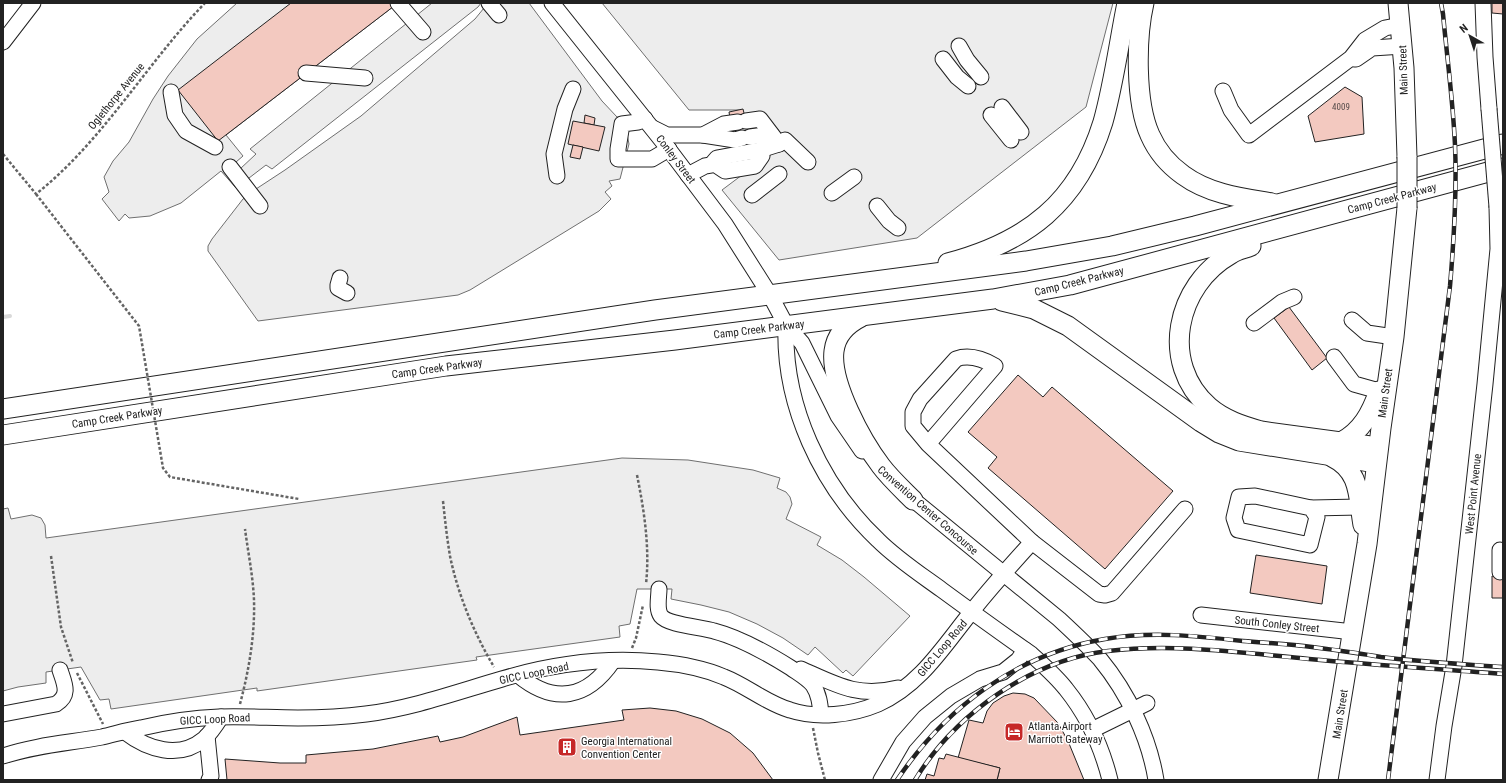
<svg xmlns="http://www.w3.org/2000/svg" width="1506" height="783" font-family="'Roboto Condensed',sans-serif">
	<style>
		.parking { fill: #ededed; stroke: #6f6f6f }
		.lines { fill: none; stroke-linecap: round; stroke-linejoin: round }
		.stream { stroke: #d9d9d9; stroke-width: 4 }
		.building { fill: #f3c9c0; stroke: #222 }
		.minor-tunnel { stroke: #d3d3d3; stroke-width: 15; stroke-dasharray: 15 8; stroke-linecap: butt }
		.minor-casing { stroke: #222; stroke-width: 17 }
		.major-casing { stroke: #222; stroke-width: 21 }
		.path { stroke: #646464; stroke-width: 2.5; stroke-dasharray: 3 2; stroke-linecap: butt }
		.minor { stroke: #fff; stroke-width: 15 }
		.major { stroke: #fff; stroke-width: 19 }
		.rail-casing { stroke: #222; stroke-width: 4.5 }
		.rail { stroke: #fff; stroke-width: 3; stroke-dasharray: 9; stroke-linecap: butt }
		.minor-bridge-casing { stroke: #222; stroke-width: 17; stroke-linecap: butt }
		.major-bridge-casing { stroke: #222; stroke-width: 21; stroke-linecap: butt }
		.path-bridge { stroke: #646464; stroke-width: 2.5; stroke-dasharray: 3 2; stroke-linecap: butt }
		.minor-bridge { stroke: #fff; stroke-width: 15 }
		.major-bridge { stroke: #fff; stroke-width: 19 }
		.labels { text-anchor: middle; stroke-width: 3; stroke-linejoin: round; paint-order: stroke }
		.number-label { font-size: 9px; fill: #564c4a }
		.street-label { font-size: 11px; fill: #222; stroke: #fff }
		.poi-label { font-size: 11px; fill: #222; stroke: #fff; text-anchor: start }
	</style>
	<rect width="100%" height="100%" fill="#fff"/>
	<!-- parking -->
	<g class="parking">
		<path d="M237,3H398L226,135L243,156L236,162L235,166L240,169L256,154L250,149L432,3H481L478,7L272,169L266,165L236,188L221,171L181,203L150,216L129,218L125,214L119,221L102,199L109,192L104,177L113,161L129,142L153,99L168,76L197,39Z"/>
		<path d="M492,3H529L602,101L617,117L624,119L629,144L620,179L609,181L612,186L605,192L611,199L599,211L470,290L458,295L258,321L208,251V246L212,239L243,199L256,189L285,170L361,116L475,19L484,8Z"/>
		<path d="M602,3H1113L1086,107L917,238L779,260L722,190L750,169L741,110H689Z"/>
		<path d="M622,458L688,460L753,470L780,478L777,488L786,492L790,497L792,504L786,519L821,537L817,545L842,560L864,577L910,616L853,676L846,670L843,673L815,647L808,655L783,638L757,624L729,612L701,605L671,599L672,589H637L630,624L619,626L620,637L476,657L477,660L257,691V688L111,709L109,699L100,700L81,667L46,672V683L18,687L3,691V509L8,508L11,519L32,515L41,518L45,525L46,538Z"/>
	</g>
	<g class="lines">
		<!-- stream -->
		<path class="stream" d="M3,317L10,316"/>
	</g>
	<!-- building -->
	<g class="building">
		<path d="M291,3H398L218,141L178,90Z"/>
		<path d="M1492,3H1503V14L1492,13Z"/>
		<path d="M1345,87L1362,97L1364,134L1315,142L1308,116Z"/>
		<path d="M743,109L752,146L733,150L731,144L743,142L737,117L730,118L729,112Z"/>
		<path d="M585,115L595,118L594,125L584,123Z"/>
		<path d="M573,121L605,127L599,151L568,144Z"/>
		<path d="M573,145L583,147L580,159L570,157Z"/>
		<path d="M1289,307L1327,358L1312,370L1274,318Z"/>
		<path d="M1018,375L1043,397L1052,387L1173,491L1105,569L988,468L997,457L968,432Z"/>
		<path d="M1256,555L1327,566L1322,604L1250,593Z"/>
		<path d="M1492,576L1503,577V598H1492Z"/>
		<path d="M1013,693L1025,694L1034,698L1058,723L1068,741L1084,780H997L1000,768L958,758L969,720L983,723L987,711L993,703L1004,696Z"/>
		<path d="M650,708L676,711L702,719L730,733L753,753L773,780H227L225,759L280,763H306V755L373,749L438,736L440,742L463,737L517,717L520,735L624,720L622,710Z"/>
		<path d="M946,754L1000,768L997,780H925L927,774L934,776L939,758L944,759Z"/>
	</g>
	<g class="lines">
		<!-- minor-tunnel -->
		<path class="minor-tunnel" d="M740,129L747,127"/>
		<!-- minor casing -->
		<g class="minor-casing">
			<g id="minor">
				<path d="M398,3L423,32"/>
				<path d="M489,3L499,15"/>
				<path d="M552,3L667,147L725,224L770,295L786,325L802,343L838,416L862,451"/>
				<path d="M1483,3L1485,57L1489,109"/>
				<path d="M3,42L33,3"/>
				<path d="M959,46L967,60L981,77"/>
				<path d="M943,59L957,77L968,86"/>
				<path d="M1354,59H1356L1372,48L1403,46"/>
				<path d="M306,73L365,78"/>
				<path d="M1223,91L1231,110L1249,135L1351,58L1365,40L1385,28L1401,25"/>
				<path d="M171,92L175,115L186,131L215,147"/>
				<path d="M1002,107L1021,132"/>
				<path d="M991,115L1011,140"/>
				<path d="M645,119L638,122L622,124L618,149V159H652L669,149"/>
				<path d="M746,121L760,119L779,144"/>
				<path d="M653,128L667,135H703L724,124L738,122"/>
				<path d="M703,135L735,140L742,138"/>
				<path d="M750,137L771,134"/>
				<path d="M785,140L808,162"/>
				<path d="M716,165L725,171L755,166L762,156"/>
				<path d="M230,167L260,206"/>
				<path d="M688,175L705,166L711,165L717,158L760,150L779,144"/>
				<path d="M557,176L554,154L565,109L573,89"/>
				<path d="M832,193L854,177"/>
				<path d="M752,195L779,174"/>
				<path d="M877,206L889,221L898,228"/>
				<path d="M340,278L338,285V288L347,293"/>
				<path d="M1352,320L1367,333L1394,337"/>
				<path d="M1254,323L1282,302L1294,297"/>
				<path d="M786,325C783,405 821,486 878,540C897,559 920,574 942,590C972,612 1001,633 1031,654C1043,665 1056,676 1066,689C1087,715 1102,748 1110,780"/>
				<path d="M1334,357L1354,384L1379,391"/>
				<path d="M905,493L1059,619C1073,632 1087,645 1100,659C1128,693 1149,737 1156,780"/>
				<path d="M1255,496L1311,508L1317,517L1310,545L1238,530L1234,518L1239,497Z"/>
				<path d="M1311,508L1360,507"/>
				<path d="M1032,542L1099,594L1105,595L1112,593L1185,509"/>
				<path d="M1500,572V550L1503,551"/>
				<path d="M659,589C659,597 656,609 661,616C668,625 702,627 714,631C741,638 767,653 791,668C798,673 807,678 813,685C819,694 820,704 821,714"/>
				<path d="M1201,615L1353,632"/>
				<path d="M801,669C837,685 858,698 898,688"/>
				<path d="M518,675C554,705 587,699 613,661"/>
				<path d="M3,714L56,704C71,695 64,683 60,670"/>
				<path d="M1092,730L1147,703"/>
				<path d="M125,732C147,749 179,760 204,739C211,733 216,725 221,717"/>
				<path d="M207,736L211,776L209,780"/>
				<path d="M3,756C36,745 69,743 102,737C115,734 128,730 141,728C166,722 193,718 219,717C245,716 272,718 298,718C321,718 343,717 366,714C413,708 457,692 502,679C552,664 607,657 658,662C681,664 703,668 724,677C747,686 766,703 790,710C817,719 852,715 878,704C921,685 945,644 973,610C992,586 1012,564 1032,542L928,444L913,426V412L920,399L956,359C970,354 983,359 995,366L928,444"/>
				<path d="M881,780L903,742L925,717L951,696L980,679L1003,672L1018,660L1025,650"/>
				<path d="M1437,780L1444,726L1454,666L1485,384L1498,249L1497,207"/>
			</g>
		</g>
		<!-- major casing -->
		<g class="major-casing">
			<g id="major">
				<path d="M1144,3C1136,38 1135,102 1150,135C1157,151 1169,165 1183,175C1209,194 1241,198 1272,203"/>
				<path d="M1398,3L1404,68L1407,157"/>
				<path d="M1251,246C1244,249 1237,250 1231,254C1176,285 1159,363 1209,407C1224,420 1243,426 1261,431L1378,447"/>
				<path d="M948,263C1027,242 1078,203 1103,122C1114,83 1119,42 1127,3"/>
				<path d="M1002,301L1034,309L1068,326L1201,422L1219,433L1239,441L1376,463"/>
				<path d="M861,317C847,324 836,335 834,351C830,383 862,441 881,466C890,478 902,489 913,500"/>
				<path d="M3,409L655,310L1026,261L1112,246L1195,226L1503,144"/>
				<path d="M3,435L446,366L675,340L993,299L1070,285L1503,168"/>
				<path d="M1341,442C1362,431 1371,413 1379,391"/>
				<path d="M1332,457C1361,471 1358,497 1363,525"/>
				<path d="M1328,780L1367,544L1381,428L1394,337L1407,208"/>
			</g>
		</g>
		<!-- path -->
		<g class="path">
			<path d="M3,154L36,194C103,141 146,64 205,3"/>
			<path d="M637,475C644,510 650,547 646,584"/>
			<path d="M443,501C445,520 447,538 450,556C458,595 474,633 494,667"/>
			<path d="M51,556L61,627L73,663"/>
			<path d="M632,648L636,638L643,605"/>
			<path d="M77,673L103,724"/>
			<path d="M240,704C249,670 255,635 254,600C253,576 248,552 245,529"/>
			<path d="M813,728L818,753L825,780"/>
		</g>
		<!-- minor -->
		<use href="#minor" class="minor"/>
		<!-- major -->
		<use href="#major" class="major"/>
		<!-- rail casing -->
		<g class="rail-casing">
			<g id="rail">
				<path d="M897,780C946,707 1017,654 1105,639C1151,631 1197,636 1243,641C1266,643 1289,644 1312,647C1335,650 1358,653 1381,657C1421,662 1462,664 1503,667"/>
				<path d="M915,780C955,714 1031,660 1108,651C1175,643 1243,653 1309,659C1373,665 1438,669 1503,674"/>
				<path d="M1388,780L1450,286C1454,239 1457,192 1455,145C1453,101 1447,57 1443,14L1441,3"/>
			</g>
		</g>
		<!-- rail -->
		<use href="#rail" class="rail"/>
		<!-- minor-bridge casing -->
		<g class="minor-bridge-casing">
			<path id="minor-bridge" d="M1489,109L1497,207"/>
		</g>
		<!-- major-bridge casing -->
		<g class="major-bridge-casing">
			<path id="major-bridge" d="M1407,157V208"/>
		</g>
		<!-- path-bridge -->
		<path class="path-bridge" d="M36,194L139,326L163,468L170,477L299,499"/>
		<!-- minor-bridge -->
		<use href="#minor-bridge" class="minor-bridge"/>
		<!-- major-bridge -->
		<use href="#major-bridge" class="major-bridge"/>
	</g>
	<!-- icons -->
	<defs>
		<g id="hotel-square" transform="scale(1)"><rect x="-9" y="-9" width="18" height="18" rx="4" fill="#c62828" stroke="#fff"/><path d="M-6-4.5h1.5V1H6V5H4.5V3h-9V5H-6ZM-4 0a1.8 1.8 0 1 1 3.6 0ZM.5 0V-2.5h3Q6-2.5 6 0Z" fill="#fff"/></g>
		<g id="building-square" transform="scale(1)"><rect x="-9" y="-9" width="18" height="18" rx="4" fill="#c62828" stroke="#fff"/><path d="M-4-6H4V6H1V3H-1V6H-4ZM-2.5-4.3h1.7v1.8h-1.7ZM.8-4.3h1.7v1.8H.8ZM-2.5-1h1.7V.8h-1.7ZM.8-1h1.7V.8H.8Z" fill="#fff"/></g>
	</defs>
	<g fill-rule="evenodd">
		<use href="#hotel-square" x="1014" y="732"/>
		<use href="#building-square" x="567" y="747"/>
	</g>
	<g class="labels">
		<!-- number labels -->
		<g class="number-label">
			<text x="1341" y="110">4009</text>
		</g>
		<!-- street labels -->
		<g class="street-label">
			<text transform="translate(1403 70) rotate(-92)" y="4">Main Street</text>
			<text transform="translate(116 96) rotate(-51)" y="4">Oglethorpe Avenue</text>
			<text transform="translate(676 159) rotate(53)" y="4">Conley Street</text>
			<text transform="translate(1392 198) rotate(-15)" y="4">Camp Creek Parkway</text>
			<text transform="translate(1079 281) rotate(-14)" y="4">Camp Creek Parkway</text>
			<text transform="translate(759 329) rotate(-7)" y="4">Camp Creek Parkway</text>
			<text transform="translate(437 368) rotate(-8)" y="4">Camp Creek Parkway</text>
			<text transform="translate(1385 393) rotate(-82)" y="4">Main Street</text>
			<text transform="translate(117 417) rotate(-9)" y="4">Camp Creek Parkway</text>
			<text transform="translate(1473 494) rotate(-84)" y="4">West Point Avenue</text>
			<text transform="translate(928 510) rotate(41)" y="4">Convention Center Concourse</text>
			<text transform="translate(1277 624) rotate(6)" y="4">South Conley Street</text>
			<text transform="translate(942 648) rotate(-50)" y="4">GICC Loop Road</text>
			<text transform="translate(534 673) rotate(-12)" y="4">GICC Loop Road</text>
			<text transform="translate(1340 714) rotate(-81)" y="4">Main Street</text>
			<text transform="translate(215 719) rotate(-3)" y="4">GICC Loop Road</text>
		</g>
		<!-- poi labels -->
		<g class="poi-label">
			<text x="1028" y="730">Atlanta Airport<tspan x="1028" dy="13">Marriott Gateway</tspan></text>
			<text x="581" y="745">Georgia International<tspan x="581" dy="13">Convention Center</tspan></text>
		</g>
	</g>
	<!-- border -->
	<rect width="1506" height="783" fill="none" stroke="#222222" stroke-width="8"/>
	<!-- north arrow -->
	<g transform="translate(1470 36) rotate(321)" stroke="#ffffff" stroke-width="3" paint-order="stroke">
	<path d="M0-3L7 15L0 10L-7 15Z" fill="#222222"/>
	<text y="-6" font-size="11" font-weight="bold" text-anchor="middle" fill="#222222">N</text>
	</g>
</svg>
